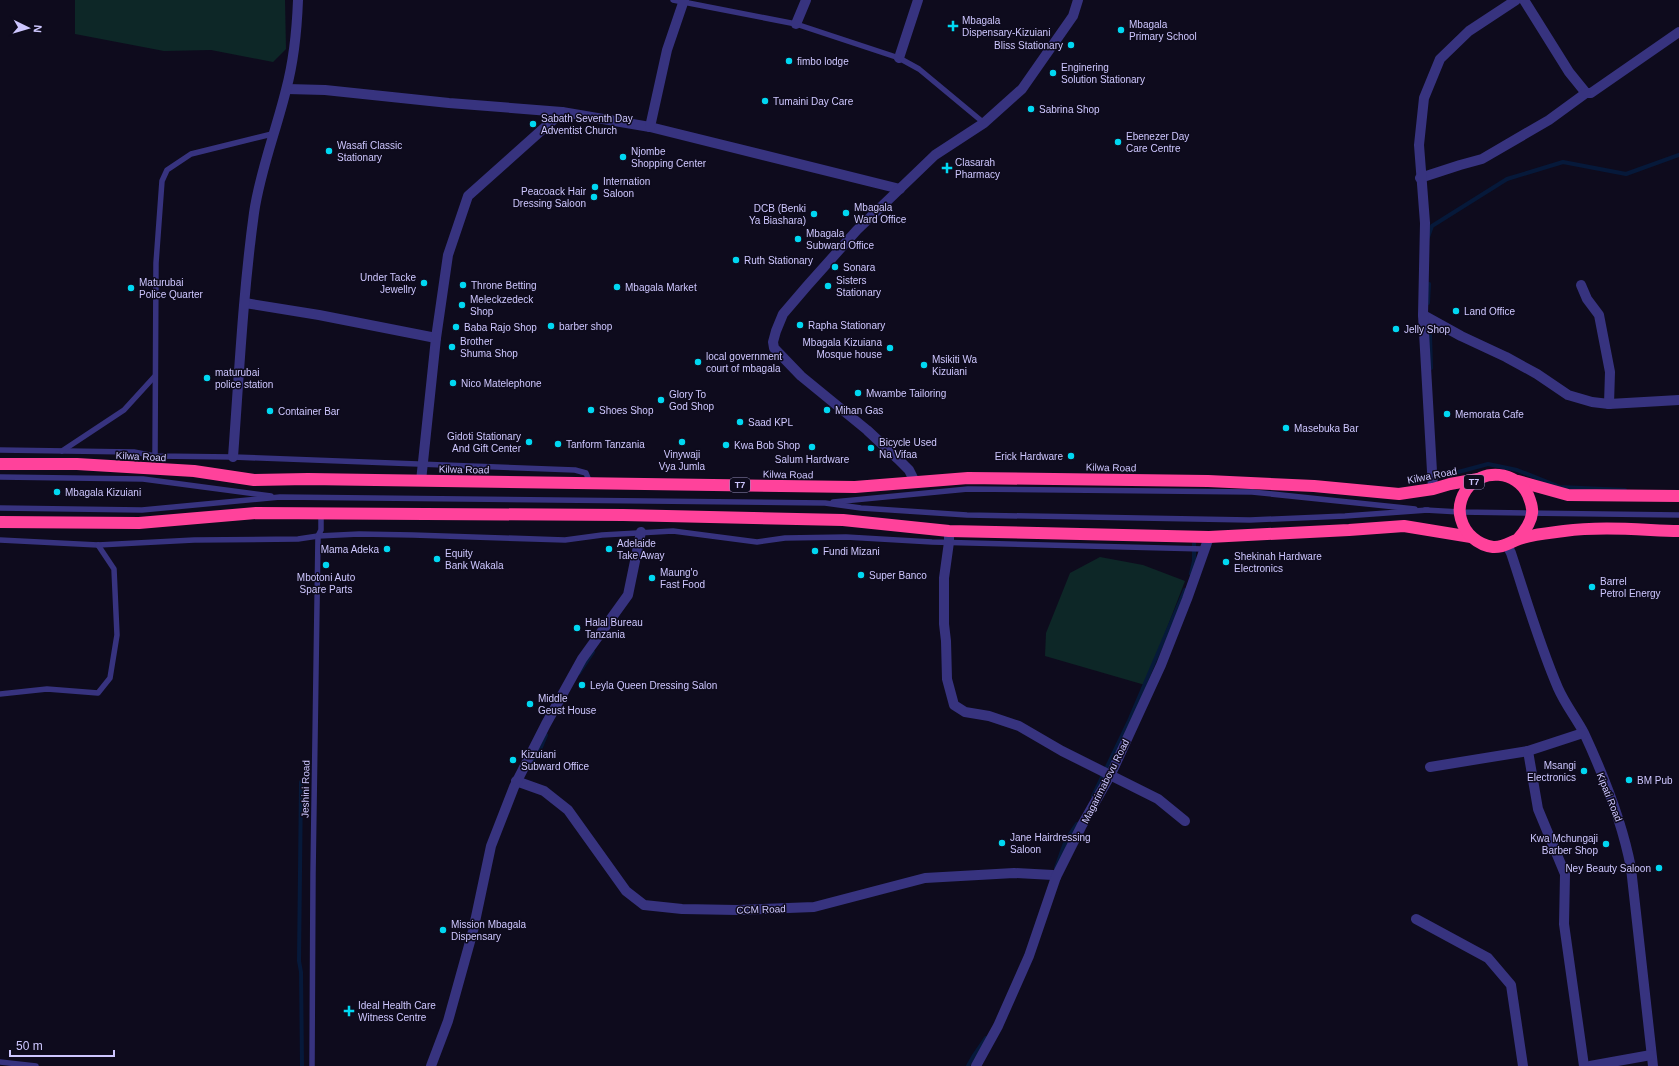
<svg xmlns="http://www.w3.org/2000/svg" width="1679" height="1066" font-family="Arial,sans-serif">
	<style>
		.green { fill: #0d2727 }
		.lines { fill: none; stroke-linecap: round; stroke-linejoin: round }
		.stream { stroke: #06193a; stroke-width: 4 }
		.lane { stroke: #37337f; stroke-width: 5.5 }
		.street { stroke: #37337f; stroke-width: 10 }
		.highway { stroke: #ff429b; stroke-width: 12 }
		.poi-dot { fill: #00d8f2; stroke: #0e0b1d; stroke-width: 1.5 }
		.labels { text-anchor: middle; stroke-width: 3; stroke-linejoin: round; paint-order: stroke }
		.shield { fill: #0e0b1d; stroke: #948fbb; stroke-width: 1 }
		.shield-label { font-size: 9px; font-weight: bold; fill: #cec7ff }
		.poi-label { font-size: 10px; fill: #cec7ff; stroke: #0e0b1d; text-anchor: start }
		.street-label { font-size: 10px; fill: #cec7ff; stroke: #0e0b1d }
	</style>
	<rect width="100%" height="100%" fill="#0e0b1d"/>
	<!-- green -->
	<g class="green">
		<path d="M75,0H285L286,49L273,62L211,50L164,51L75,34Z"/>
		<path d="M1100,557L1143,565L1185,581L1145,685L1045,656L1046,633L1070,573Z"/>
	</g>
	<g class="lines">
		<!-- stream -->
		<g class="stream">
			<path d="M1428,237L1432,226L1507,179L1563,162L1626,174L1679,155"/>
			<path d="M1428,303L1429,284"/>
			<path d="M1430,334L1431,368"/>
			<path d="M1447,475L1488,464L1517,470L1560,487L1625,490"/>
			<path d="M1191,574L1194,561V543"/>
			<path d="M579,673L593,652"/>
			<path d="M531,764L539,752L546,735"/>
			<path d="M301,782L299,961L301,972L302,1066"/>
			<path d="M1093,796L1129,721L1185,590"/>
			<path d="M1056,868L1066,840L1077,824"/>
			<path d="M968,1066L973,1057L986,1038"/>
		</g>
		<!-- lane -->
		<g class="lane">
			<path d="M673,0L796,24L899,58L919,69L984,123"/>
			<path d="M0,450L134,452L155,456L233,457L575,470L586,473L590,483"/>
			<path d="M62,451L124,410L155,376"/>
			<path d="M155,456L156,263L162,181L167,170L191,154L272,134"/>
			<path d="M0,477L143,479L271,496"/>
			<path d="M833,502L968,489L1252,492L1415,509"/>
			<path d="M0,508L142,510L280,497L825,503L861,508L967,515L1250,520L1345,516L1428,510"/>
			<path d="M1425,510L1460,512L1679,515"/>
			<path d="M0,540L98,545L194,540L298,539L318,536L359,534L413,535L565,540L602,535L673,531L757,542L785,538L846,537L932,542L1204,549"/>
			<path d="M0,694L47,689L98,693L110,678L117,635L114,569L98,545"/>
			<path d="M0,1062L36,1066"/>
			<path d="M312,1066L313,874L318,536L321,530V513"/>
		</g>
		<!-- street -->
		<g class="street">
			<path d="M1524,0L1569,72L1586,93H1591L1679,32"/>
			<path d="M796,24L806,0"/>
			<path d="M899,58L918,0"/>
			<path d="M287,89L325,90L449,103L562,112L650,127L900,189"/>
			<path d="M650,127L667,50L684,0"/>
			<path d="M1420,178L1460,165L1482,159L1549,120L1586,93"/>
			<path d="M1581,285L1587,299L1599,315L1610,372L1609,404"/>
			<path d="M245,303L319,315L436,338"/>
			<path d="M1423,315L1461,336L1506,357L1537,374L1568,395L1592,402L1609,404L1679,400"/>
			<path d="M233,457C239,376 243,293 254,213C260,171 276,131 286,90C293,64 297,27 298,0"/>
			<path d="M421,481L436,338L448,255L468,196L562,112"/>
			<path d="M915,482L909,470L898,459L867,430L801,376L774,348L773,342L776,331L783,314L807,286L857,230L935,155L984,123L1022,89L1073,16L1078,0"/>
			<path d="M1433,489L1423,315L1425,223L1419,145L1424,98L1440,59L1469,31L1516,0"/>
			<path d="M949,531V542L944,578V624L946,641L947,679L954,705L965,712L989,716L1019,726L1062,751L1158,799L1185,821"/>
			<path d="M1507,545L1511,553C1526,598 1539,644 1558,688C1565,704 1576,718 1584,733C1604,776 1622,821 1631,868L1653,1066"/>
			<path d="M1528,751L1538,809L1565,874L1564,924L1584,1066"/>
			<path d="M1430,767L1528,751L1583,733"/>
			<path d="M516,781L544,791L568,810L626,891L644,905L682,909L737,910L814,907L925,878L1014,873L1053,875L1056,877"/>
			<path d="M1416,919L1488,958L1511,985L1523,1066"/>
			<path d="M431,1066L448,1021L473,931L491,846L514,787L546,724L582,659L628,595L641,532"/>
			<path d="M976,1066L998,1026L1029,956L1056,877L1082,825L1111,774L1161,665L1187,599L1209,537"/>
			<path d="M1590,1066L1651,1055"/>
		</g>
		<!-- highway -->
		<g class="highway">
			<path d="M0,464H77L194,471L254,480L308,479L855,487L968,478L1208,481L1314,486L1399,494L1433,489L1450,484L1478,479"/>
			<path d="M1518,481L1568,495L1679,496"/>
			<path d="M0,522L139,523L256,513L623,515L843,520L949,531L1209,537L1349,530L1404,526L1471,537"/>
			<path d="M1518,539C1525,531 1531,523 1532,513C1533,507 1530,500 1528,495C1517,471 1482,467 1466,490C1461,498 1458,509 1461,519C1465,534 1478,545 1493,547C1503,548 1510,542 1519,539C1533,534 1549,533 1564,531C1602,526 1641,530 1679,531"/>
		</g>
	</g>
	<!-- markers -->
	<g class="poi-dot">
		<path d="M951 20h4v4h4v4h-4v4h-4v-4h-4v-4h4z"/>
		<circle cx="1121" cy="30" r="4"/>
		<circle cx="1071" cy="45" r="4"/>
		<circle cx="789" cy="61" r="4"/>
		<circle cx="1053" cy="73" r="4"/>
		<circle cx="765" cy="101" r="4"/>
		<circle cx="1031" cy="109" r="4"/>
		<circle cx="533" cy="124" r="4"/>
		<circle cx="1118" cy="142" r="4"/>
		<circle cx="329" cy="151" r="4"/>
		<circle cx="623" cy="157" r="4"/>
		<path d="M945 162h4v4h4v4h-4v4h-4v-4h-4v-4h4z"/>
		<circle cx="595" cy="187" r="4"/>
		<circle cx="594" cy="197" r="4"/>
		<circle cx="846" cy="213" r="4"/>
		<circle cx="814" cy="214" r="4"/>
		<circle cx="798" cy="239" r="4"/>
		<circle cx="736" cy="260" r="4"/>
		<circle cx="835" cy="267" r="4"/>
		<circle cx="424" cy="283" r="4"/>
		<circle cx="463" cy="285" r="4"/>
		<circle cx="828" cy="286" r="4"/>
		<circle cx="617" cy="287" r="4"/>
		<circle cx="131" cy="288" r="4"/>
		<circle cx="462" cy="305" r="4"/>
		<circle cx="1456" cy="311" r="4"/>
		<circle cx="800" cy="325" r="4"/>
		<circle cx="551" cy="326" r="4"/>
		<circle cx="456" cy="327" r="4"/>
		<circle cx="1396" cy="329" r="4"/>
		<circle cx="452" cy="347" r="4"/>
		<circle cx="890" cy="348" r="4"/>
		<circle cx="698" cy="362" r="4"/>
		<circle cx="924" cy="365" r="4"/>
		<circle cx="207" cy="378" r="4"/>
		<circle cx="453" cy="383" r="4"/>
		<circle cx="858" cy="393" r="4"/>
		<circle cx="661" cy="400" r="4"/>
		<circle cx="591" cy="410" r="4"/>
		<circle cx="827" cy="410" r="4"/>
		<circle cx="270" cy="411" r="4"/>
		<circle cx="1447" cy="414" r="4"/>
		<circle cx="740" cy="422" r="4"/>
		<circle cx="1286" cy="428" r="4"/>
		<circle cx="529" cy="442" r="4"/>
		<circle cx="682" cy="442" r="4"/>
		<circle cx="558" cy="444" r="4"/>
		<circle cx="726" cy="445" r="4"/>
		<circle cx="812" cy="447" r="4"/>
		<circle cx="871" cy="448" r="4"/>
		<circle cx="1071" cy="456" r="4"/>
		<circle cx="57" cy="492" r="4"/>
		<circle cx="387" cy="549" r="4"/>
		<circle cx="609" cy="549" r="4"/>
		<circle cx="815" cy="551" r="4"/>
		<circle cx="437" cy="559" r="4"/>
		<circle cx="1226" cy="562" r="4"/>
		<circle cx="326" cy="565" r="4"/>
		<circle cx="861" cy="575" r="4"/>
		<circle cx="652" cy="578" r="4"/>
		<circle cx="1592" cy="587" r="4"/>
		<circle cx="577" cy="628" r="4"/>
		<circle cx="582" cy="685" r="4"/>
		<circle cx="530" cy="704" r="4"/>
		<circle cx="513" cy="760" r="4"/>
		<circle cx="1584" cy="771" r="4"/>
		<circle cx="1629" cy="780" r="4"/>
		<circle cx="1002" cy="843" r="4"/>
		<circle cx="1606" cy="844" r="4"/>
		<circle cx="1659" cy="868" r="4"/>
		<circle cx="443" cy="930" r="4"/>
		<path d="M347 1005h4v4h4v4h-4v4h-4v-4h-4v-4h4z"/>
	</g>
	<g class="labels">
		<!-- shield labels -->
		<g class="shield">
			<rect x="1464" y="475" width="20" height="14" rx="3"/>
			<rect x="730" y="478" width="20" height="14" rx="3"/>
		</g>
		<g class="shield-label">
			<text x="1474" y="485">T7</text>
			<text x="740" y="488">T7</text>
		</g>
		<!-- poi labels -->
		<g class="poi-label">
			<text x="962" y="24">Mbagala<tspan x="962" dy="12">Dispensary-Kizuiani</tspan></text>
			<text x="1129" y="28">Mbagala<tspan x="1129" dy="12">Primary School</tspan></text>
			<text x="1063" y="49" text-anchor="end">Bliss Stationary</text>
			<text x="797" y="65">fimbo lodge</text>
			<text x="1061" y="71">Enginering<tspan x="1061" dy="12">Solution Stationary</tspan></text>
			<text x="773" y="105">Tumaini Day Care</text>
			<text x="1039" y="113">Sabrina Shop</text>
			<text x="541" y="122">Sabath Seventh Day<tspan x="541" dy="12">Adventist Church</tspan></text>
			<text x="1126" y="140">Ebenezer Day<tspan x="1126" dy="12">Care Centre</tspan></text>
			<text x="337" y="149">Wasafi Classic<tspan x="337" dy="12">Stationary</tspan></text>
			<text x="631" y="155">Njombe<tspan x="631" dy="12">Shopping Center</tspan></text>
			<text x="955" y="166">Clasarah<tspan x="955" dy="12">Pharmacy</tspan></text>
			<text x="603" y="185">Internation<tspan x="603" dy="12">Saloon</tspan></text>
			<text x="586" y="195" text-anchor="end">Peacoack Hair<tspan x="586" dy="12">Dressing Saloon</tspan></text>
			<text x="854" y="211">Mbagala<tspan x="854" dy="12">Ward Office</tspan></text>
			<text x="806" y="212" text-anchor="end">DCB (Benki<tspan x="806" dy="12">Ya Biashara)</tspan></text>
			<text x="806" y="237">Mbagala<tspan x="806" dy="12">Subward Office</tspan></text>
			<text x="744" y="264">Ruth Stationary</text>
			<text x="843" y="271">Sonara</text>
			<text x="416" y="281" text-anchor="end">Under Tacke<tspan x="416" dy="12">Jewellry</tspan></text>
			<text x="836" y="284">Sisters<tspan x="836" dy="12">Stationary</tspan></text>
			<text x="139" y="286">Maturubai<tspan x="139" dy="12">Police Quarter</tspan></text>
			<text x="471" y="289">Throne Betting</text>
			<text x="625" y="291">Mbagala Market</text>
			<text x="470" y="303">Meleckzedeck<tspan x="470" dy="12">Shop</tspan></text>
			<text x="1464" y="315">Land Office</text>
			<text x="808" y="329">Rapha Stationary</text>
			<text x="559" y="330">barber shop</text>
			<text x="464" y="331">Baba Rajo Shop</text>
			<text x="1404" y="333">Jelly Shop</text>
			<text x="460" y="345">Brother<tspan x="460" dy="12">Shuma Shop</tspan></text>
			<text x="882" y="346" text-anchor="end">Mbagala Kizuiana<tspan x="882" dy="12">Mosque house</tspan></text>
			<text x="706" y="360">local government<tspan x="706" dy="12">court of mbagala</tspan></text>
			<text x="932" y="363">Msikiti Wa<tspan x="932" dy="12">Kizuiani</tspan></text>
			<text x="215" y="376">maturubai<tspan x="215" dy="12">police station</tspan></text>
			<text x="461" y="387">Nico Matelephone</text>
			<text x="866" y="397">Mwambe Tailoring</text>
			<text x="669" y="398">Glory To<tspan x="669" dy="12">God Shop</tspan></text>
			<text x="599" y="414">Shoes Shop</text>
			<text x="835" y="414">Mihan Gas</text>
			<text x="278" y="415">Container Bar</text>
			<text x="1455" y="418">Memorata Cafe</text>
			<text x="748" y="426">Saad KPL</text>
			<text x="1294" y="432">Masebuka Bar</text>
			<text x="521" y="440" text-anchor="end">Gidoti Stationary<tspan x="521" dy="12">And Gift Center</tspan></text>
			<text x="879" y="446">Bicycle Used<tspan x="879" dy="12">Na Vifaa</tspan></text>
			<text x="566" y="448">Tanform Tanzania</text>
			<text x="734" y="449">Kwa Bob Shop</text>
			<text x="682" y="458" text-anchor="middle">Vinywaji<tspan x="682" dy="12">Vya Jumla</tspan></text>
			<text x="1063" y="460" text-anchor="end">Erick Hardware</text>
			<text x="812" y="463" text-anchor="middle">Salum Hardware</text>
			<text x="65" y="496">Mbagala Kizuiani</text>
			<text x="617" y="547">Adelaide<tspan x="617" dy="12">Take Away</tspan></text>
			<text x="379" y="553" text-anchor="end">Mama Adeka</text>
			<text x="823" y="555">Fundi Mizani</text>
			<text x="445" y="557">Equity<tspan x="445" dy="12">Bank Wakala</tspan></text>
			<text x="1234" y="560">Shekinah Hardware<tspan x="1234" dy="12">Electronics</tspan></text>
			<text x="660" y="576">Maung'o<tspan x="660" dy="12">Fast Food</tspan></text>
			<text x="869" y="579">Super Banco</text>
			<text x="326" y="581" text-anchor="middle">Mbotoni Auto<tspan x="326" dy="12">Spare Parts</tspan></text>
			<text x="1600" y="585">Barrel<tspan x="1600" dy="12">Petrol Energy</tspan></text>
			<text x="585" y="626">Halal Bureau<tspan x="585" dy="12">Tanzania</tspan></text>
			<text x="590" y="689">Leyla Queen Dressing Salon</text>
			<text x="538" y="702">Middle<tspan x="538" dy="12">Geust House</tspan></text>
			<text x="521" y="758">Kizuiani<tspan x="521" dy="12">Subward Office</tspan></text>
			<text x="1576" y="769" text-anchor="end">Msangi<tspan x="1576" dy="12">Electronics</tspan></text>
			<text x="1637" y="784">BM Pub</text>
			<text x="1010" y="841">Jane Hairdressing<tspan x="1010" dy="12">Saloon</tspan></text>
			<text x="1598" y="842" text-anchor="end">Kwa Mchungaji<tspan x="1598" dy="12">Barber Shop</tspan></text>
			<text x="1651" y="872" text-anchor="end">Ney Beauty Saloon</text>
			<text x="451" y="928">Mission Mbagala<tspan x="451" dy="12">Dispensary</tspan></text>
			<text x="358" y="1009">Ideal Health Care<tspan x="358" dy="12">Witness Centre</tspan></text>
		</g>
		<!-- street labels -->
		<g class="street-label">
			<text transform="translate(141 456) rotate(3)" y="4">Kilwa Road</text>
			<text transform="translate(1111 467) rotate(1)" y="4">Kilwa Road</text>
			<text transform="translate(464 469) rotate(1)" y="4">Kilwa Road</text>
			<text transform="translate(788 474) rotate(1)" y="4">Kilwa Road</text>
			<text transform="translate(1432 475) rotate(-11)" y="4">Kilwa Road</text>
			<text transform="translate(1105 781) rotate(-63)" y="4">Magarimabovu Road</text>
			<text transform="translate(305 789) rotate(-89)" y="4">Jeshini Road</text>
			<text transform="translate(1610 797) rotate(68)" y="4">Kipati Road</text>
			<text transform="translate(761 909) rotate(-2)" y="4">CCM Road</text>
		</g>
	</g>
	<!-- north arrow -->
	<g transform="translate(28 28) rotate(95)" stroke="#0e0b1d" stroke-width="3" paint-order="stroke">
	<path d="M0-3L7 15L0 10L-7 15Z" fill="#cec7ff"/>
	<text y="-6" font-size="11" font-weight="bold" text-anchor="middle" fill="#cec7ff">N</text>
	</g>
	<!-- scale -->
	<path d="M10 1050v6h104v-6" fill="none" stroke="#cec7ff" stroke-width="2"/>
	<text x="16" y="1050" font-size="12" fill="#cec7ff" stroke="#0e0b1d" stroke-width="3" paint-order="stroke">50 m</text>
</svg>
